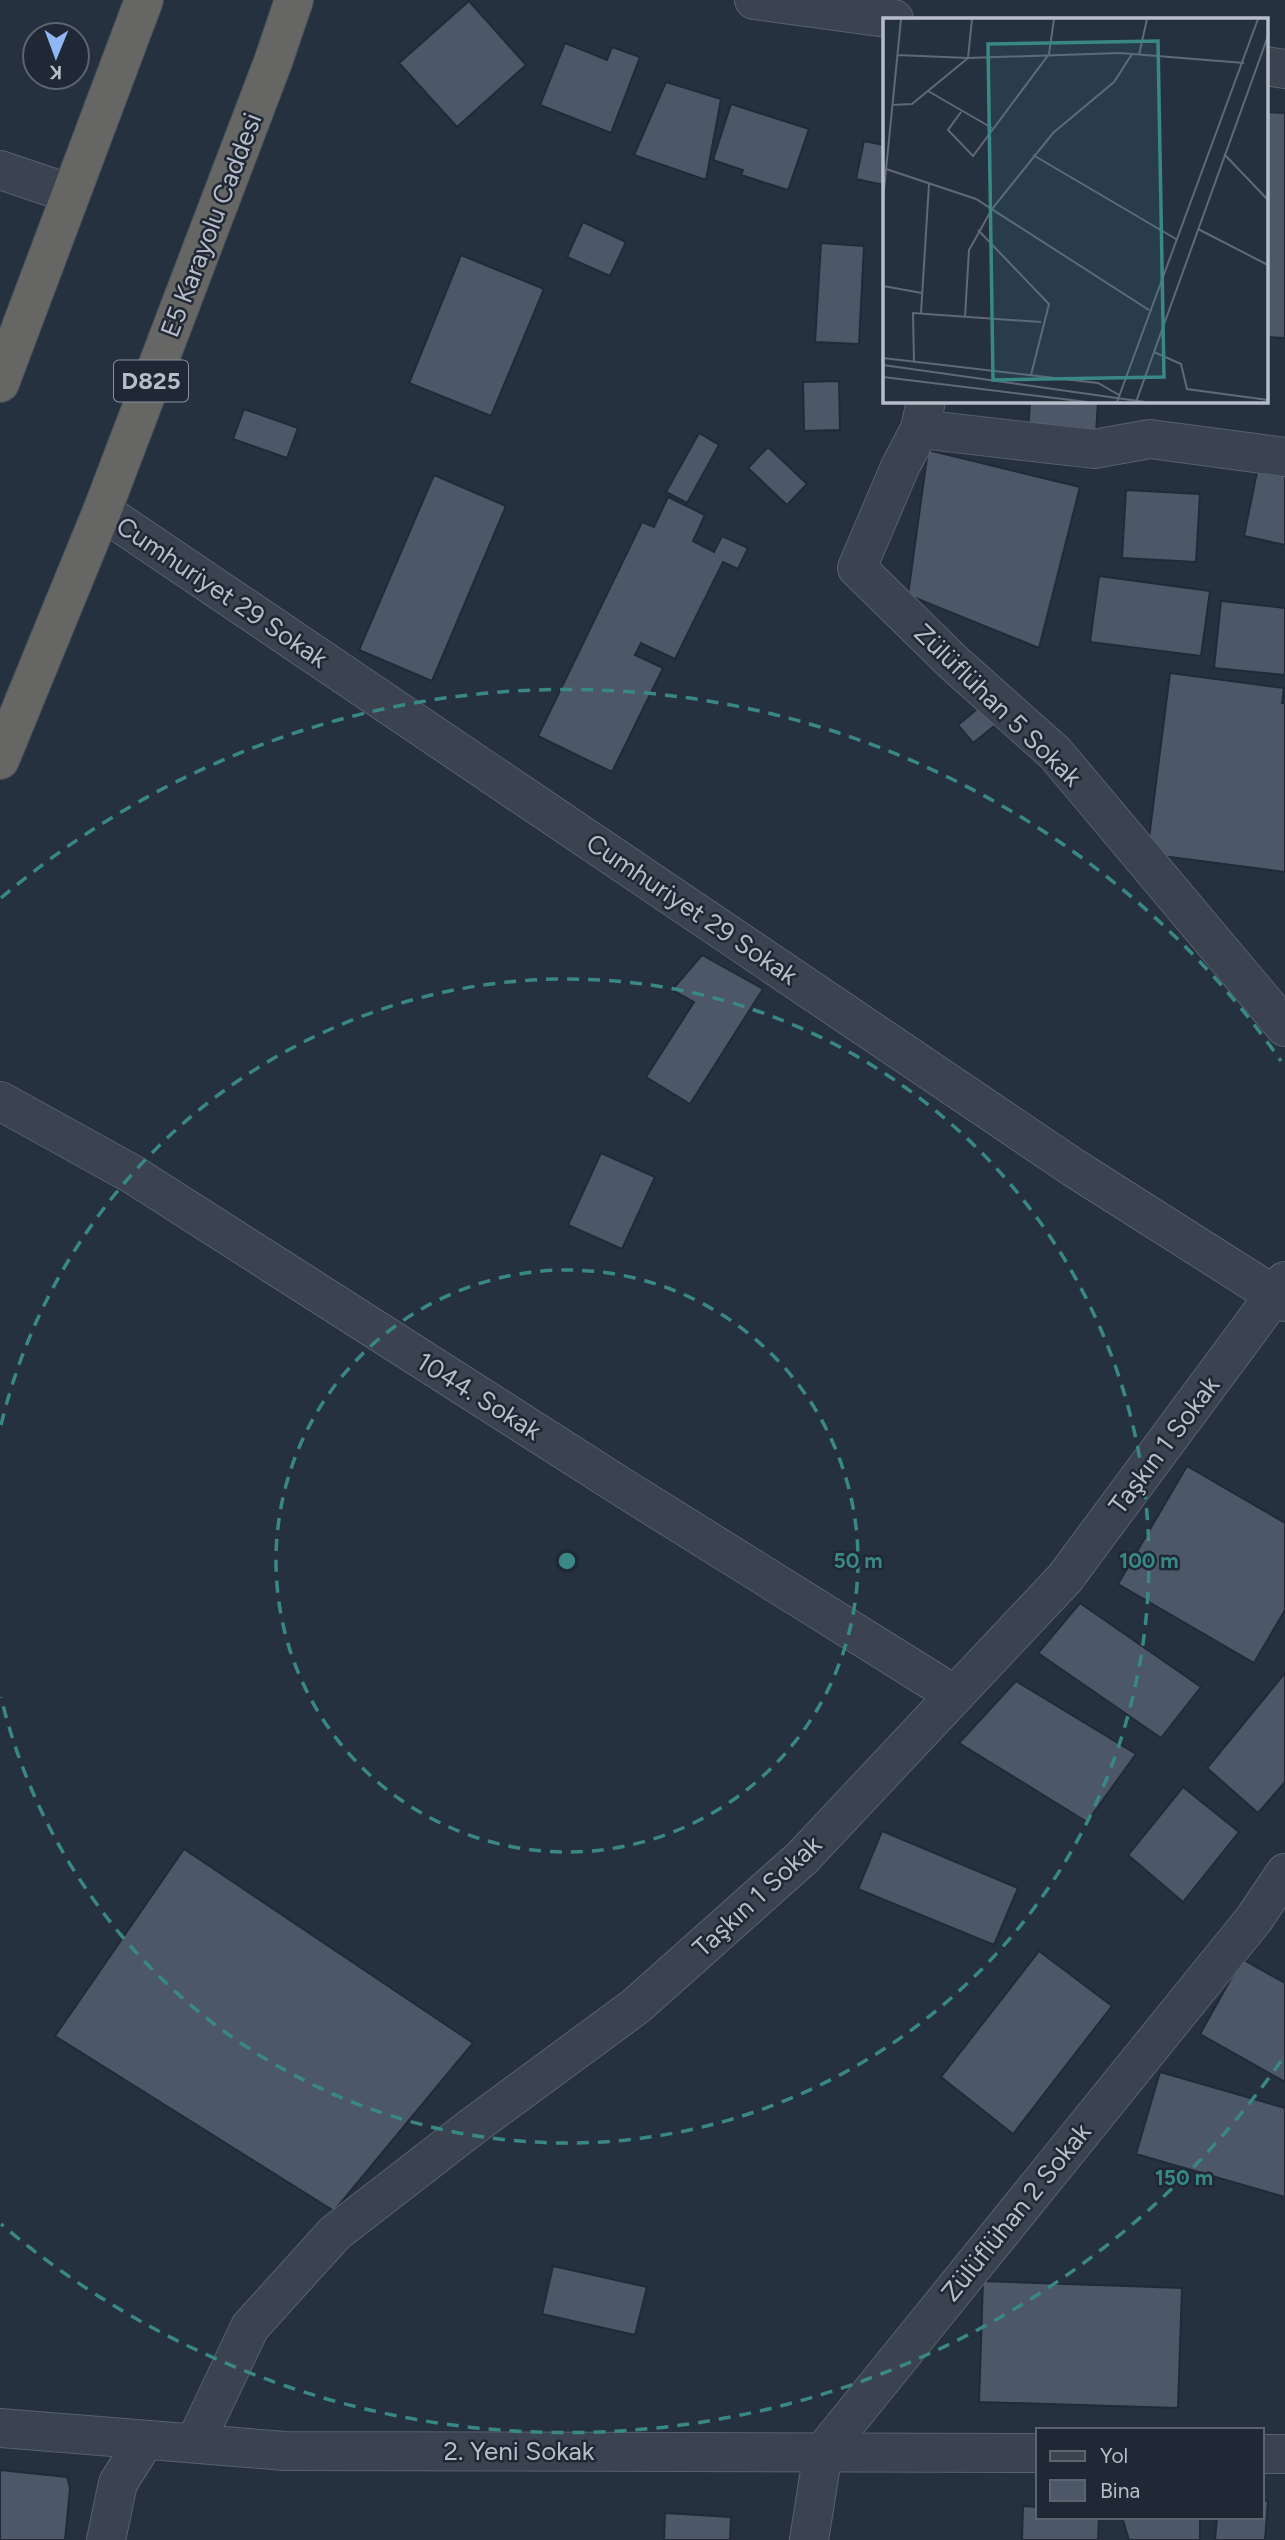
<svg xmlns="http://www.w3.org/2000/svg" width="1285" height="2540" font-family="Figtree,sans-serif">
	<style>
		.building { fill: #4c5868; stroke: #212a36; stroke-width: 2 }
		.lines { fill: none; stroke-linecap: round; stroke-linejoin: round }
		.minor-casing { stroke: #58616d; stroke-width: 40 }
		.trunk-casing { stroke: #454e5a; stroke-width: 40 }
		.minor { stroke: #3a434f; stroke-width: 38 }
		.trunk { stroke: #666664; stroke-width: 38 }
		.ring { fill: none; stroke: #398885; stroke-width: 3.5; stroke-dasharray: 12 9 }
		.labels { text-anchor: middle; stroke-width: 5; stroke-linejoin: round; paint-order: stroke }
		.shield { fill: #1f2834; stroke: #89919d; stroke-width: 2 }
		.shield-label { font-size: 24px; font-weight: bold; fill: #b7beca }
		.street-label { font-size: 26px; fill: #b7beca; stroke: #1f2834 }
		.inset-road { fill: none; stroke: #606977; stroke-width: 2 }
		.view { fill: #398885; fill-opacity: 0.15; stroke: #398885; stroke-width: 3.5 }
		.inset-edge { fill: none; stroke: #b7beca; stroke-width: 3.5 }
		.centre { fill: #398885; stroke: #1f2834; stroke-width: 3.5 }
		.ring-label { font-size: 21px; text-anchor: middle; font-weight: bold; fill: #398885; stroke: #1f2834; stroke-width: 5; stroke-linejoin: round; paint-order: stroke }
	</style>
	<rect width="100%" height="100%" fill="#26313f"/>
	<!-- building -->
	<g class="building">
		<path d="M469,1L526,65L457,127L399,63Z"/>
		<path d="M565,43L607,60L612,47L640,57L611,133L540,105Z"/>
		<path d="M666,82L721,99L706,180L634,155Z"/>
		<path d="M731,104L809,129L788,190L741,175L743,170L713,160Z"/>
		<path d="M1266,112L1285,113V338L1266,337Z"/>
		<path d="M864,141L884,145V185L856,179Z"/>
		<path d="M583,222L626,242L610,276L567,257Z"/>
		<path d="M821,243L864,246L859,344L815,342Z"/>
		<path d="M461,255L544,289L491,416L409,383Z"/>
		<path d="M839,381L840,430L804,431L803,382Z"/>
		<path d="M1030,401H1098L1096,435L1028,432Z"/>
		<path d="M244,409L298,428L287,458L233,439Z"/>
		<path d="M699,433L719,445L687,503L666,492Z"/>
		<path d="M768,447L807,484L787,505L748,468Z"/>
		<path d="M928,450L1080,487L1039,648L908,595Z"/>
		<path d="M1259,462L1285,468V545L1244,536Z"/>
		<path d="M434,475L506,506L432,681L359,650Z"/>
		<path d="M1126,490L1200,494L1196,562L1122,558Z"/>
		<path d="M668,497L705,515L693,541L714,552L722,536L748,548L738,569L723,562L675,659L641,643L635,655L663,668L612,772L538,736L642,522L654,527Z"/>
		<path d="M1099,576L1210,591L1201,656L1090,642Z"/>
		<path d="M1221,601L1285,608V675L1214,668Z"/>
		<path d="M1170,673L1284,688L1282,703H1285V872L1147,854Z"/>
		<path d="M983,704L998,723L973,743L958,725Z"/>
		<path d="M702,955L763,989L690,1104L646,1077L694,1002L672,990Z"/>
		<path d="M601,1153L655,1177L622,1249L568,1225Z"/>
		<path d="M1187,1466L1285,1523V1610L1254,1663L1118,1584Z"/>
		<path d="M1080,1603L1201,1687L1161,1738L1038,1653Z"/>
		<path d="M1285,1673V1782L1258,1813L1207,1768Z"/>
		<path d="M1016,1681L1136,1754L1087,1822L959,1743Z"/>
		<path d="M1183,1787L1239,1832L1183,1902L1128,1855Z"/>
		<path d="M882,1831L1018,1888L994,1945L858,1889Z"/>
		<path d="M184,1849L473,2043L334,2211L55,2036Z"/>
		<path d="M1039,1951L1112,2006L1013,2134L941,2077Z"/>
		<path d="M1242,1959L1285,1983V2082L1200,2034Z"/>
		<path d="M1160,2072L1285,2108V2197L1136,2154Z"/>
		<path d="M553,2266L647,2287L635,2335L542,2314Z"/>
		<path d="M983,2281L1182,2288L1178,2408L979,2402Z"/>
		<path d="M0,2470L67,2477L70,2488L65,2540H0Z"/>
		<path d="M1262,2500L1268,2501L1265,2540H1215L1217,2517H1262Z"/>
		<path d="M1023,2506L1038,2507V2517H1099L1098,2540H1022Z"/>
		<path d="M665,2513L731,2517L730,2540H664Z"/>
		<path d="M1122,2517H1200V2540H1129Z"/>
	</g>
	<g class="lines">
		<!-- minor casing -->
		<g class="minor-casing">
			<g id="minor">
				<path d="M754,0L894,19"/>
				<path d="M1266,66L1285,69"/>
				<path d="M0,170L71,194"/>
				<path d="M926,401L920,429L900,467L857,568L954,663L1055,753L1285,1027"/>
				<path d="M920,429L1094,449L1150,439L1285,457"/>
				<path d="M102,511L1074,1168L1285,1302"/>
				<path d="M0,1101L132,1174L625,1489L955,1695"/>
				<path d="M0,2428L285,2451L1038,2453"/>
				<path d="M195,2443L250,2327L335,2233L473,2126L636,2006L802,1858L955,1695L1065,1578L1285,1281"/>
				<path d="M1262,2454H1285"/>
				<path d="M106,2540L118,2483L145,2440"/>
				<path d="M809,2540L823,2452L1254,1919L1285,1873"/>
			</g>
		</g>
		<!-- trunk casing -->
		<g class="trunk-casing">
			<g id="trunk">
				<path d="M0,383L144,0"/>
				<path d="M0,760L102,511L273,62L294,0"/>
			</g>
		</g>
		<!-- minor -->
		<use href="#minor" class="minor"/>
		<!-- trunk -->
		<use href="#trunk" class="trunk"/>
	</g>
	<!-- distance rings -->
	<g class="ring">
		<circle cx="567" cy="1561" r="291"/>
		<path d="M1 1425A582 582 0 1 1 1 1697"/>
		<path d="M1281 2061A872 872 0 0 1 1 2224M1 898A872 872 0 0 1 1281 1061"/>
	</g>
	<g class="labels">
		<!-- shield labels -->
		<rect class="shield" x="114" y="360.5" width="74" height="41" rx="5"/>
		<g class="shield-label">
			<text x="151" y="389">D825</text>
		</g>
		<!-- street labels -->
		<g class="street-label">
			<text transform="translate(211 225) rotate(-69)" y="9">E5 Karayolu Caddesi</text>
			<text transform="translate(222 592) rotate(34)" y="9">Cumhuriyet 29 Sokak</text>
			<text transform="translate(998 705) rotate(44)" y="9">Zülüflühan 5 Sokak</text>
			<text transform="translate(692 909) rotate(34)" y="9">Cumhuriyet 29 Sokak</text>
			<text transform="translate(479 1396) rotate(32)" y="9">1044. Sokak</text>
			<text transform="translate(1164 1445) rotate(-53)" y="9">Taşkın 1 Sokak</text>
			<text transform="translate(757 1896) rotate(-43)" y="9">Taşkın 1 Sokak</text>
			<text transform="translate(1016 2212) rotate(-51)" y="9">Zülüflühan 2 Sokak</text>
			<text x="519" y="2460">2. Yeni Sokak</text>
		</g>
	</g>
	<!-- overview -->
	<g transform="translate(883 18)">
		<rect width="385" height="385" fill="#26313f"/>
		<path class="inset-road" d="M14,37L85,40L237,35L361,45M256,37L264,1M45,73L109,110M9,87L29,86L85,40L89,1M78,94L65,112L90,138L166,36L171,1M341,136L385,182M150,137L293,221M3,151L93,181L266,292M0,182L18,1M315,211L385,247M95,212L166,286L148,357M0,268L39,275M38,295L46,166M82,299L86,232L109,191L170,115L231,64L249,36M271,334L298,346L304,371L385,382M0,340L215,365L236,377M31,344L30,295L158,304M0,347L262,384M0,359L204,384M234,384L375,1M253,384L385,18"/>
		<path class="view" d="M275,23L281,359L110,362L105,26Z"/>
		<rect width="385" height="385" class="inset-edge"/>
	</g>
	<circle cx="567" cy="1561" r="10" class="centre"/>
	<g class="ring-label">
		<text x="858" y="1568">50 m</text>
		<text x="1149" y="1568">100 m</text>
		<text x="1184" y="2185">150 m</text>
	</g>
	<!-- legend -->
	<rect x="1036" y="2428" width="228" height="91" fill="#1f2834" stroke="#5c6470" stroke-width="2"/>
	<rect x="1050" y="2451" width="35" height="10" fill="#3a434f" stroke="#5c6470" stroke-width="2"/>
	<text x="1100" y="2463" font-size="21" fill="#b7beca">Yol</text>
	<rect x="1050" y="2480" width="35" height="21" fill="#4c5868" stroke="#5c6470" stroke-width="2"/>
	<text x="1100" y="2498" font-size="21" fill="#b7beca">Bina</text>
	<!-- north arrow -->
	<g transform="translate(56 56) rotate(181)"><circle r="33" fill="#1f2834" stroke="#5c6470" stroke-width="2"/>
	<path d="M0-5L12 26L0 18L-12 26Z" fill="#91b6f4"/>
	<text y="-10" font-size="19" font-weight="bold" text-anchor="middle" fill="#b7beca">K</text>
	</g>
</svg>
